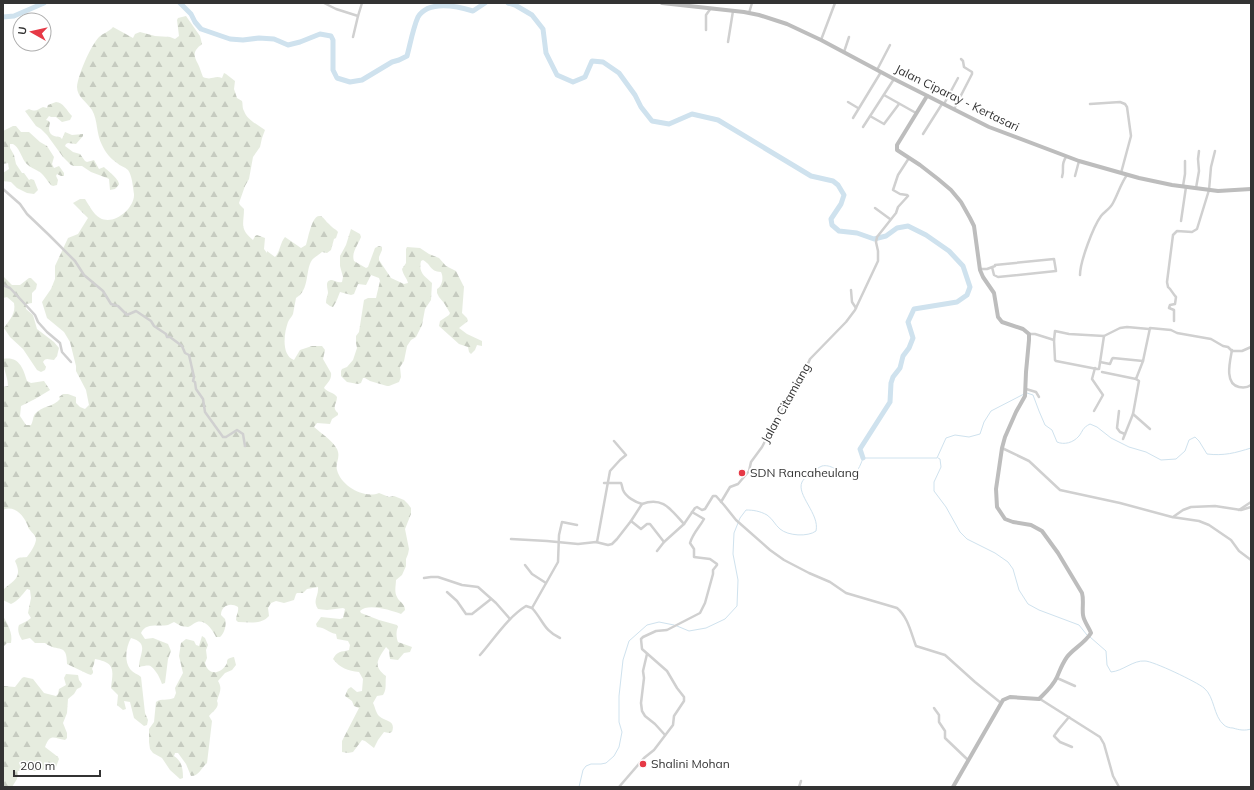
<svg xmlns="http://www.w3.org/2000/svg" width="1254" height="790" font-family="Mulish,sans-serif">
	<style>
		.forest { fill: url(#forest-firs) }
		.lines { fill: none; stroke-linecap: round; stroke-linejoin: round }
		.stream { stroke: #cfe2ee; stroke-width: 1 }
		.river { stroke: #cfe2ee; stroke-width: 5 }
		.street { stroke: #d0d0d0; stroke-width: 2.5 }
		.secondary { stroke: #bdbdbd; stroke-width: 4 }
		.poi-dot { fill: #e63946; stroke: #fff; stroke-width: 1.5 }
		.labels { text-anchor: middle; stroke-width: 4; stroke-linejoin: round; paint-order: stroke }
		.street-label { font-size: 12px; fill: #333; stroke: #fff }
		.poi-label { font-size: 12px; fill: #333; stroke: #fff; text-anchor: start }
	</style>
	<defs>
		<pattern id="forest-firs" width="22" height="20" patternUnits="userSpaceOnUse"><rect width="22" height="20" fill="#e6ecdf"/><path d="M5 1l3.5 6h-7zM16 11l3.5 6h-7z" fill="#c6cbc0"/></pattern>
	</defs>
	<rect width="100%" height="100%" fill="#fff"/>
	<!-- forest -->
	<g class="forest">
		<path d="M186,16L200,36L202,44C193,51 193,55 198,64C200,68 201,72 203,77C212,81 214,75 222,78L224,73L226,74L235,81L234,89L237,98L242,101C243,104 242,108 244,111C247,120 257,124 265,130L262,138L260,147L253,157L249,179L245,186L239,203L240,205L244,209C244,224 239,228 253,240L255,236L257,235L265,238L264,249L267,253V251L275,257C280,252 280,243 285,237L301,248L306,245C308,239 312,214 320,216C323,216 326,222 329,224C332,228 336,229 338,232L336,238L334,239L331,250L327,253L322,252C319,255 314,257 312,260C305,270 310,290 296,298C295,303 294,309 293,314C292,317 289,319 288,322C284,333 281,355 294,360L300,350L312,346H322L325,350L323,359L331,373C332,380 327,383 324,388C328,393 334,392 337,397C337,404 331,407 338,413V415L332,419L330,424L317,423L314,427C322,434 332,440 337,449C341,458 335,462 337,470C341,486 364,499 379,493L389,497L394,496L404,500L408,504L411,508V514L405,529L409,549L408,554L406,559V566L402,575L396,580C396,585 394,592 397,597C399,602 405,603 405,610L401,614C390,610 368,603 360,611L361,613L379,620L397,625L398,627C396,631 396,637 398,642L412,647L410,652L404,653L398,660L390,659L389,650L386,647C378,659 372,666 386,676C385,683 387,689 383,695L377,696L373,703C375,707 376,713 379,716C386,722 396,720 392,732L389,733L384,732L378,740L374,748L365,741L362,740L353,752L348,753L342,752V741L359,708L354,706L352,701L345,696L348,689L351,687L357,692L362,691L363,679L359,672C348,671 340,668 333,659C337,651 341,652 349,650L350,645L348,641L337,639L336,634C327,632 327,628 317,627L316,624L321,617L340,619L343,618L345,609L343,608L327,610L318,609C312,600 319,596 318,587L307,589L303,593H297L296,594L294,600L284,603L276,601L271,603L268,608L269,616C261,625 249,622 238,622L236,620C236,615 239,612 238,607C230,602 221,606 221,615L225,619C227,625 224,634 220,637H216C213,631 206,619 197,622C194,623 191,626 188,627L181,626L174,622C172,623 170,624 168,625C159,627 146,622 141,633L145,639L153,638L168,644L171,651L168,659L165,683L162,684C160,679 159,676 156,672C150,664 150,665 139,667C139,654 150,643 131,638C126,647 124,661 130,669C133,673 138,674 141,677L145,713L148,720L147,725L144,726L134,718L130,702L124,701L126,709L123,710L117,705L118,695L111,688C113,670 116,663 95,659L94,664L92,669L93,671V673L91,675L88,674L67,664C67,642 58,653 45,643H35L30,638L22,640C19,635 17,630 19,625L27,621L31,618L28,613L31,598L30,590L27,589C22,595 18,601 11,604L3,600V590C14,580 23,578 15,561C18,556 22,558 27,557C30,553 35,546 36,540C36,535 32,533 30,530C27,526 29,528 27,524C23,514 13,505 3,510V387L8,386C8,377 3,369 3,359C19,356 23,368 27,381L31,383L44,381L50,390L35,399L21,406L20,416L26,425H31C33,422 33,416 35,414C41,406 54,407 60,399L59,397L63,394H68L76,397V403L80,407L85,409L89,405L86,390L76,371V366L70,342L64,332L47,318L42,302L51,289L55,279V266L68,238L78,234L88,218L73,203L80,199H85C89,205 93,214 100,218C114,226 135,208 134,194C133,187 132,175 128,170C125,167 120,166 117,163C111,159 105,152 102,145C96,134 98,120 92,110C87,102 77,97 77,87C78,75 90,47 99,37C103,33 109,32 113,27L133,38L135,34L140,32L155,36L170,37L175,39L179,36L177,20L178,18Z"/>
		<path d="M56,102C63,102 67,111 72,116L70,120L62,122L56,117H51L49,116L46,120L49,121L50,123C47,132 51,137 60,137L62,139L65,132L72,135L83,134V136L76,144L68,143L66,144L65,146L73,152L80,154L85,161L87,162L94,160L99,169L104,167C107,170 119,179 119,184C119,185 116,188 115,189L110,190L109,179L107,178L91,172L82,166H74L71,165L63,157L47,135L41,129L36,126L25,111L29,109C36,112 37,110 43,107L47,108L48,105Z"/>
		<path d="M13,126H16L21,132H29L40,142L47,146L54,157L52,164L54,168L59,166L64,173V176H61L57,174L56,176L58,180L57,185L53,186L51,185C47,181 43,173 38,171C33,168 29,167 25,162C21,156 19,147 13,144H10V148L14,155L16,164L22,173H24L29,180L31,179L34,180L38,190L34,194L27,193L17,188L11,182L3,181V173L9,169L8,163L3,164V131Z"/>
		<path d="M351,229L360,234L361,237C358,245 351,253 354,261L366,268L368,267L375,248L379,246L382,247V250L379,257V260L391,278L404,284L408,283C407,278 403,275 402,269L406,263V249L407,247L420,248L429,254L439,258L446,266L456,271L464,287L462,313L467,318L468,321L459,328L467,334L482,341V346L477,345L475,350L471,354L469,352L468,347L459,344L439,326L440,321L449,315L450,313L444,303L439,297L437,293V289C442,286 444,278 441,272C429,271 432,265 423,260L421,261C418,273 425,276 432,283L431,300L425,309L422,325L416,337L411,340L407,346L404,361L400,367L401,377L399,382L389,386H387L370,381L365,378H363L361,383L358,384L347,382L341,376V371L342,369L347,367L353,360L357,348L356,343V336L359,332L364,300L368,298H376L380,281L379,278L371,275L366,285L358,284L354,294L351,295L340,292L336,302L333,307L330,306L326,303C326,299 327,297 328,293C328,289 324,280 332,280C336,281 338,283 342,282L343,277L340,266V256L346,245Z"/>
		<path d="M3,276L12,285H20L29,278H31L37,284L36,289L32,293V303L26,304V309L33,315L37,329L54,342L59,348L57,356L54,360C49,360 46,357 43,362L46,367L45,370L41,372L37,370L23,349L10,337L4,328C10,319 16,314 14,303L7,297L3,298Z"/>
		<path d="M3,616C8,625 13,633 11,643H7L3,647Z"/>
		<path d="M202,636L205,638L208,645L206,650L207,658L205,663C208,675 219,675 226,665C228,662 226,662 228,659C230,658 232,657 234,657L236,665L232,670L225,673L218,681C223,689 219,693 217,701C220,707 213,711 209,716L212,721L207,763C201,768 199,776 191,776L186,764L178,753H175L174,756C182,761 183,769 183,778L180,779L170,770L162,758L153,753L150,749L149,742V729L154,722L156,702C161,698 168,701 174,698L176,693L175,688L183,673L179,656L181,643L186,639L194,641L196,645L199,646Z"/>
		<path d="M66,674L78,675L79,680L82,684L81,687L77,689L74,694L68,699L67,713L63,723L67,733V738L65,740C54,738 50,733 45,747L58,757L59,759L56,767L37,771H18L17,779L12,787H3V686L15,687L22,678L24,677L33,679L44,693L56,696L58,694L59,689L66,685L64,678Z"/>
	</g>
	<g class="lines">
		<!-- stream -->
		<g class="stream">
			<path d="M1027,393L1033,395L1039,411L1045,425L1052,430L1057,442C1064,445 1073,443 1079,436C1083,431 1082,428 1090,424L1097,427L1111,438L1129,447L1146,452L1161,460L1176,459L1185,451L1189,440L1195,437L1199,441L1207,454C1224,456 1235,453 1251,448"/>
			<path d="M938,458L940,459L941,467L934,482V491L946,507L960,532L967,539L995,553L1008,562L1013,569L1019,590L1028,604L1039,610L1079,625L1087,635"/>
			<path d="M677,626L689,631L706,628L725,619L737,606L738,580L733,554L734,533L740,518L746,510C753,510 760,511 767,515C773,519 775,525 780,529C788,536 808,537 816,531C820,514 796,495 802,482C804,478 810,474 814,471C816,470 819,467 822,466C839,462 851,494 863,458H937L946,438L955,435L969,437L980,434L984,422L991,411L1024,394"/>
			<path d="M1090,637L1106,651L1107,665L1111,672C1123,671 1133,660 1145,661C1153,661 1197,682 1204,688C1215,697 1213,716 1224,725C1226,727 1230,728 1233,728C1239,730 1245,731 1251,729"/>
			<path d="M579,787L583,770L586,766L591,764H601L606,763L614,756L619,747L622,732L619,722V696L623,660L629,641L647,625L659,622L674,625"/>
		</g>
		<!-- river -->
		<g class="river">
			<path d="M180,3L191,14L195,22L201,29L230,39L243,40L259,38L274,39L288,45L300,42L320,34L331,36L333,40V70L337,78L350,82L362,80L392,62L399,60L407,56C410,45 413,28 418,17C428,0 457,6 473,11L485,3"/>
			<path d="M508,3L515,5L532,15L543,29L546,53L557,75L573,82L585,77L592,61L603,62L619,73L635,95L641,107L652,121L669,124L692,114L718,120L811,176L833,181L838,185L844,195L841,204L831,219L832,225L839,231L857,233L874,239L886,236L897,228L908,226L926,235L949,251L963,266L970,287L967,295L957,302L914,309L908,322L913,338L909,348L903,356L900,368L893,377L891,383L890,402L860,449L863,458"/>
			<path d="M3,17L14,16L44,3"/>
		</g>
		<!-- street -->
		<g class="street">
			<path d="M324,3L336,9L358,16L353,37"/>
			<path d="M749,13L752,3"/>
			<path d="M358,16L362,3"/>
			<path d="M706,30V15L711,8"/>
			<path d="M821,40L835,3"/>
			<path d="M728,42L733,11"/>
			<path d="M844,52L849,37"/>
			<path d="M877,70L890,45"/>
			<path d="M884,95L916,113"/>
			<path d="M848,102L858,108"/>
			<path d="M944,104L958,78"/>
			<path d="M1090,104L1120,102L1125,104L1127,107L1131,136L1121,173"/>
			<path d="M954,109L972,74V72L964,67L963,61L961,59"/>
			<path d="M870,116L884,124L899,104"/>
			<path d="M853,118L881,72"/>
			<path d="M863,127L894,79"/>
			<path d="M923,134L942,104"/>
			<path d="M1075,176L1079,161"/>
			<path d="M1062,177C1065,168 1060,166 1066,157"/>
			<path d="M1183,186L1185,174V161"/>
			<path d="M1196,188L1199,171L1198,159L1199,151"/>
			<path d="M3,189L20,204L27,214L49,235L75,261L84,275L103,291L111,304L118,306L127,315L136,311L151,321L154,326L166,334L167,337H170L182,346L185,353L189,355L194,377L193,381L195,382L196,389L203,399L205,412L223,437H226L237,430L243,434L245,446"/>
			<path d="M875,208L890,219"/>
			<path d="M1181,221L1186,187"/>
			<path d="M980,269H987L995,266V265L1054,259L1056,271L998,277L994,275L992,267"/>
			<path d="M1080,275C1080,262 1093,227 1101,216C1104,212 1110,209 1113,203C1118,194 1121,183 1127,175"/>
			<path d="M3,285L10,288L35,315L38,322L47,332L60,343L62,352L71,362"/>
			<path d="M851,290L852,302L856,308"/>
			<path d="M1174,321V310L1169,308L1170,305L1175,304L1176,297C1173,294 1171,289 1168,287L1167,282L1173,235L1177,231L1192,232L1197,229L1209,190L1211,167L1215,151"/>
			<path d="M1029,334H1035L1054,340L1055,360L1056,361L1097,369H1099L1104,336"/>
			<path d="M1054,340L1055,331L1069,334L1104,336L1120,328L1127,327L1149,329"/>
			<path d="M1232,350C1230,361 1224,384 1239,387C1244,388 1247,388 1251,385"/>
			<path d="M1100,362L1110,364L1112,359L1113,358L1143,361L1150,328L1171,330L1177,333L1211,339L1223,346L1228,347L1232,351H1242L1251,347"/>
			<path d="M1102,372L1136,379L1143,361"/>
			<path d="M1136,379L1139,381L1133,414L1150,429"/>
			<path d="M1026,389L1036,392L1039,397"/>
			<path d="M1094,411L1103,395L1092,379L1095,368"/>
			<path d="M1119,411L1117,428L1120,432L1125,434"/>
			<path d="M1123,439L1133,414"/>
			<path d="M1002,448L1029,461L1060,490L1120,503L1172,517L1199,521L1209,525L1231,540L1239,551L1251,560"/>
			<path d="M604,483H621C622,485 622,487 623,490C626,497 635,502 642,504L631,521L641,529L647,524H650L664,542"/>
			<path d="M721,502L730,487L738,484L749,471L751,462L762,447L783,407L802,377L810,359L846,322L855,310L878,261V251L876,242L877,237L896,213L898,207L908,196L907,195L900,194L893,190L898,175L909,158"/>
			<path d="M642,504C663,496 671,510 684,524"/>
			<path d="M1239,510L1251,502"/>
			<path d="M1173,517L1183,510L1191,507L1215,506L1241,510L1251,507"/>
			<path d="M511,539L547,541L578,544L596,542L608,545L612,544L617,539L631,521"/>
			<path d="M597,542L610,471L620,460L626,455L614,441"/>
			<path d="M657,551L664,542L684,524L695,508L697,507L702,510L705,509L713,496H716L724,505L736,520L770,550L784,560L809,573L830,582L846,593L897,608C908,617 911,633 916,646L945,655L975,682L1001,703"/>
			<path d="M525,565L532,574L546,583"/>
			<path d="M424,578L431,577H438L462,585L478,587L496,603L510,619"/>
			<path d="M447,592L457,601L466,614H472L491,599"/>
			<path d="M532,608C543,620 544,631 560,638"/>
			<path d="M647,654L643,671L644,678L641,703L642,711L645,716L655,724L665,735"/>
			<path d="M480,655C494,639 508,617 526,606L532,608L558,562L559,535L562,522L577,525"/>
			<path d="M1057,678L1075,686"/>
			<path d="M1040,699L1100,737L1104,744L1113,776L1119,787"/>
			<path d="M934,708L939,715V722L945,731V738L968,760"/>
			<path d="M1069,717L1059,729L1054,736L1060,742L1072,747"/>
			<path d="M619,787L644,758L654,750L673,725L674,716L684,701V697L677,688L667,671L642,649L641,639L643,637L656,631L667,630L700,613L705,603L713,574V570L717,565V564L710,559L694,557V549L690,543C693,533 699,528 704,519L692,512"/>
			<path d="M799,787L801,781"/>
		</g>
		<!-- secondary -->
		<g class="secondary">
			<path d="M662,3L744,12L759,15L787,24L821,40L894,79L989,127L1079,161L1139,178L1172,185L1218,191L1251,189"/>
			<path d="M927,96L897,145V150L920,165L938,179L951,190L961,202L970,218L974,226L980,270L983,277L994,293L998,317L1002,322L1023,329L1029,334V340L1026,372L1025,396L1016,412L1005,437L1002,448L996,489L997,507L1005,519L1013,522L1031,525L1042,531L1058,553L1082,593C1084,600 1082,608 1083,615C1084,622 1089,627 1091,633C1085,643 1073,649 1067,657C1062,664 1060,670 1057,677C1053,686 1046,692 1039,699L1010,697L1003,700L953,787"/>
		</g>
	</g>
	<!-- markers -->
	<g class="poi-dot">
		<circle cx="742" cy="473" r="4"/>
		<circle cx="643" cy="764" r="4"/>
	</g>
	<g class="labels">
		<!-- street labels -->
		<g class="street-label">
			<text transform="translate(957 98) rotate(26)" y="4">Jalan Ciparay - Kertasari</text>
			<text transform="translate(786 403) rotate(-61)" y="4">Jalan Citamiang</text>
		</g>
		<!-- poi labels -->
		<g class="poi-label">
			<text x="750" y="477">SDN Rancaheulang</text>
			<text x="651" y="768">Shalini Mohan</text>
		</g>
	</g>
	<!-- border -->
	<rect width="1254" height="790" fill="none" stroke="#333333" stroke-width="8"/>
	<!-- north arrow -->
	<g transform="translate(32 32) rotate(278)"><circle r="19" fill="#ffffff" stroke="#adadad"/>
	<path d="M0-3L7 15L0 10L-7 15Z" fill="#e63946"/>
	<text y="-6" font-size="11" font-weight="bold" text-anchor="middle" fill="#333333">U</text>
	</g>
	<!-- scale -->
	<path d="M14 770v6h86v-6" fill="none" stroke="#333333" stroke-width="2"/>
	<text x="20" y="770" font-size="12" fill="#333333" stroke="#ffffff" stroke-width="3" paint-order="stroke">200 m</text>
</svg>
